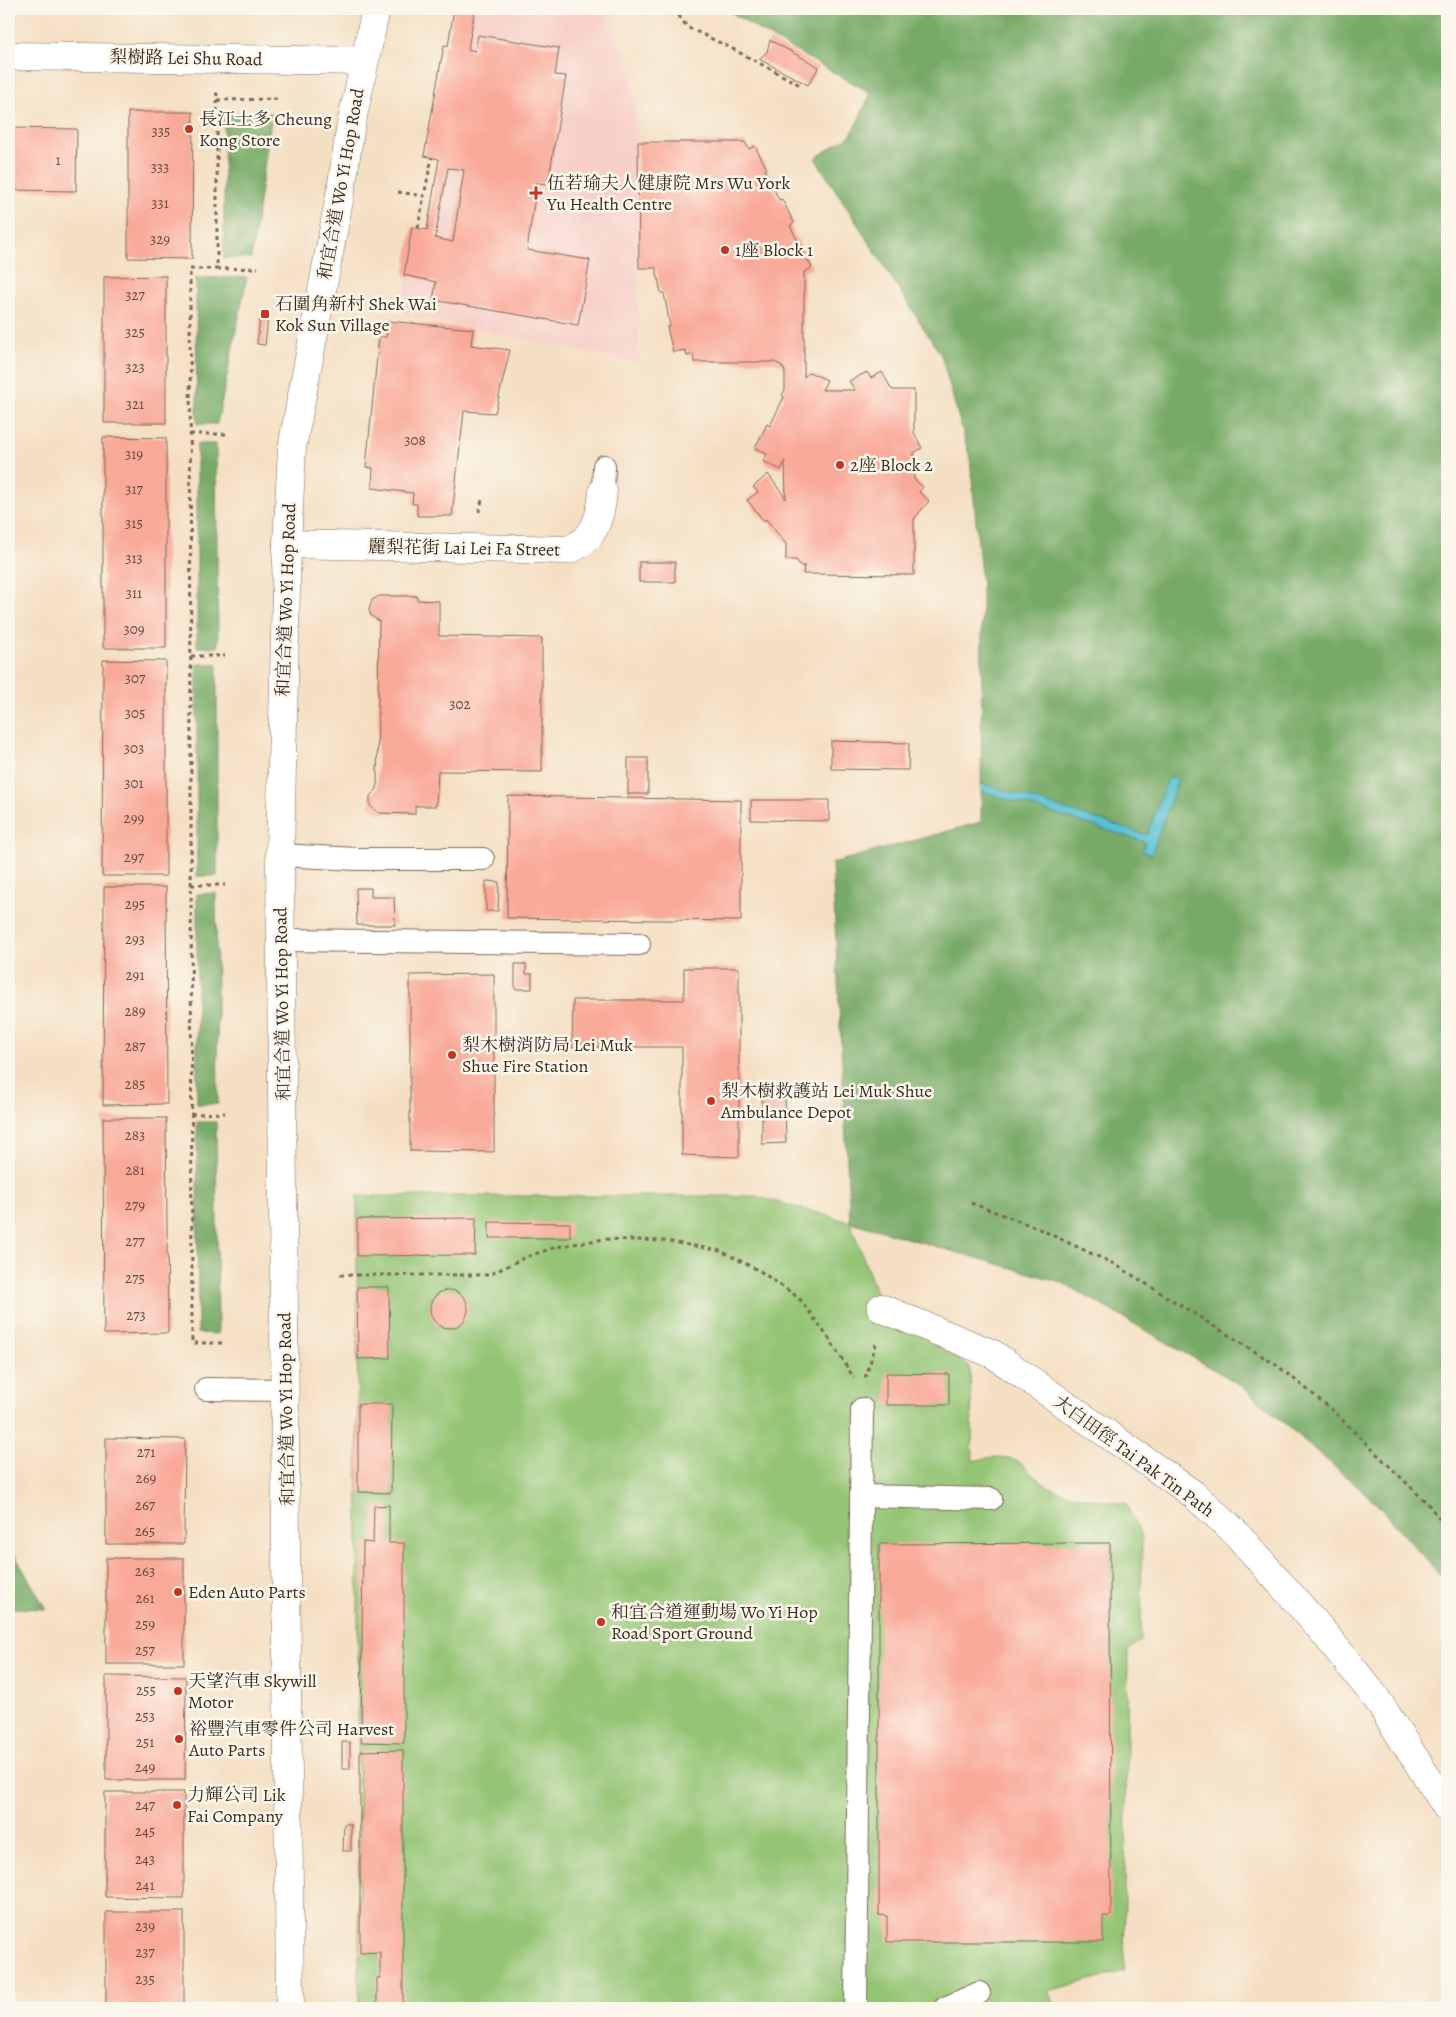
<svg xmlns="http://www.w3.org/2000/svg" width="1456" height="2017" font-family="Alegreya,'Noto Serif TC',serif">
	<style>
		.built { fill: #f7d0c9 }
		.green { fill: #94c575; stroke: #68784a }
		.forest { fill: #7a6; stroke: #596a42 }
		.water { fill: #57c1d3; stroke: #497678 }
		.building { fill: #f9a998; fill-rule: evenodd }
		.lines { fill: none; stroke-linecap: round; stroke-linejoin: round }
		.lane-casing { stroke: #7c6957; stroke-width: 24 }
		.street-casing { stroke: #7c6957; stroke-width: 29 }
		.primary-casing { stroke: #7c6957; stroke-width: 29 }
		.path { stroke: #7c6957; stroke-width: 3; stroke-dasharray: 4 4; stroke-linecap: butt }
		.lane { stroke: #fff; stroke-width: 22 }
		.street { stroke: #fff; stroke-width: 28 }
		.primary { stroke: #fff; stroke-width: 28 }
		.poi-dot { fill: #c8321e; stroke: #fbf7ec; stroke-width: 2 }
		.labels { text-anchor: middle; stroke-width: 5; stroke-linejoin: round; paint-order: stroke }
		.number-label { font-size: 15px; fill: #6a4a3c }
		.street-label { font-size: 18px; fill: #3b2a1e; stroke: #fbf7ec }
		.poi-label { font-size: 18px; fill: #3b2a1e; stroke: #fbf7ec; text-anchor: start }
	</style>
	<rect width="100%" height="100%" fill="#fbf7ec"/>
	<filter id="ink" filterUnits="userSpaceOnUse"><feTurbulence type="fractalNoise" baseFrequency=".02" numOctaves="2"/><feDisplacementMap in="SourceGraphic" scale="10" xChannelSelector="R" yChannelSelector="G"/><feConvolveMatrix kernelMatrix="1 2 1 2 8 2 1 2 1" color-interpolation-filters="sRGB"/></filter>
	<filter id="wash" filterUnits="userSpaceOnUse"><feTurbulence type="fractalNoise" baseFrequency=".0096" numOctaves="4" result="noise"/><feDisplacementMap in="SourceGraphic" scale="20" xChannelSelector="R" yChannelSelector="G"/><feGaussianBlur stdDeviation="1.12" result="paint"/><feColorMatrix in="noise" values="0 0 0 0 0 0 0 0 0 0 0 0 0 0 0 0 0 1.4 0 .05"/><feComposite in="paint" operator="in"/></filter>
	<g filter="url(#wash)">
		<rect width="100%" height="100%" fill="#f4dfc2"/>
		<!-- built -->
		<path class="built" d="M454,9H602L627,56L637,109L639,363L401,314L407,276L404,275L412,227L427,230L439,159L424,156L444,45L448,46Z"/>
		<!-- green -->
		<path class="green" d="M357,1196H755L850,1222L880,1303L932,1343L970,1366L973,1461C990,1457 1009,1453 1024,1466C1034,1475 1041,1484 1054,1489C1076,1498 1103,1500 1126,1504L1142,1537L1141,1640L1128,1651L1124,1971L1048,1991L1057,2008H359Z"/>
		<!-- forest -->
		<g class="forest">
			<path d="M726,9H1447V1583L1373,1500L1239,1384L1061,1282L850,1222L832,863L981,822L982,586L970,458L941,355L815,158L851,135L871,93L765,34Z"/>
			<path d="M224,113H272L251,258H224Z"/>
			<path d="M247,277L217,424H197L196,278Z"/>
			<path d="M197,444H216L218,647H197Z"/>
			<rect x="197" y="664" width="20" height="212"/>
			<path d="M216,893L218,1104H197V894Z"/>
			<path d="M197,1122H216L218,1334L198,1333Z"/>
			<path d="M9,1545L46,1609L9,1608Z"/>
		</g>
		<!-- water -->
		<path class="water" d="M1169,776L1178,780L1151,855L1142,851L1145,842L981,791V783L1147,835Z"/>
		<g id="blocks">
			<!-- building -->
			<g class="building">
				<path d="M454,9H475L468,49L475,51L478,35L559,48L555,75L566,76L548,184L537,183L527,250L590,260L578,325L433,300L436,282L404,275L412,227L427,230L439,159L424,156L444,45L448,46ZM448,168L464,170L453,242L435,238Z"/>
				<path d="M770,40L819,67L808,85L759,59L767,52Z"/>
				<path d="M128,112H193L192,259L128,258Z"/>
				<path d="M9,128L77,129L76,191L9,190Z"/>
				<path d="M638,142H745L749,149L755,146L767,169L765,170L779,200L782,199L794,223L790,226L812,268L804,272V377L809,372L827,380L822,390H855L849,381L867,372L871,378L882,372L892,390H914V433L922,448L914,453V479L923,487L919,492L929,501L914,519V575L803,574L804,565L802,567L796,560H786V544L766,519L764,521L747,500L758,492L753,487L768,474L786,499L785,461L781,470L763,461L767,454L755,448L767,424L770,426L784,397L782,395L785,390V371L781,365L774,362H694L693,354L687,356L685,350L673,352L667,327L670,326L664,293H661L656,268H639Z"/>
				<path d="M166,276V423H104V277Z"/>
				<path d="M260,318H268L265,345L257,344Z"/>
				<path d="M388,321L473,329L471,345L510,350L495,413L464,411L452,516H417V504H412L413,493L372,488L373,468L366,467L379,337H386Z"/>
				<path d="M103,437L166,438V648H103Z"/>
				<rect x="639" y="562" width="36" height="20"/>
				<path d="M379,596H417V600L439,601V636L542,638V772L438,771L436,806H415V814L379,813L370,806V796L377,789L379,621L371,616L369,610L372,600Z"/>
				<path d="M103,660L166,661V876H102Z"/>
				<path d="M831,741L909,743L908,770L831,769Z"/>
				<rect x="628" y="758" width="20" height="36"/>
				<path d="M508,796L741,800V921L507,918Z"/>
				<path d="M751,800H829V821L751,820Z"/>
				<path d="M486,881L499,882L498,911H486Z"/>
				<path d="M104,887H166L167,1104L103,1105Z"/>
				<path d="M356,888H371V897H394L395,925H357Z"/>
				<path d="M515,964H526V974H532V989H515Z"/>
				<path d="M684,968H739V1157L682,1155V1047H572L573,1000H684Z"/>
				<path d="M494,974V1152L410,1151V975Z"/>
				<path d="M785,1093L786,1143L762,1144V1094Z"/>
				<path d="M103,1118H166L168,1333L104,1334Z"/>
				<path d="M476,1218L475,1255L357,1256V1219Z"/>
				<path d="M489,1222L570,1223V1238H489Z"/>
				<path d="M357,1287H389L390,1358L358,1359Z"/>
				<circle cx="449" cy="1309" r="19"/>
				<path d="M886,1373L949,1374V1405H886Z"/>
				<path d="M358,1404H392L391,1493L358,1492Z"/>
				<path d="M106,1438L185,1439L184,1544H106Z"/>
				<path d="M389,1505V1543H404V1743L361,1742L363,1542L373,1543L374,1506Z"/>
				<path d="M1110,1543L1111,1916H1103V1942H887V1916L879,1915V1544Z"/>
				<rect x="106" y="1558" width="78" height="106"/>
				<path d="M106,1676L186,1677L185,1780H106Z"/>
				<rect x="342" y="1742" width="8" height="27"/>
				<path d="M403,1750V2008H377V1978H380V1952L360,1953V1751Z"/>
				<path d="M105,1792H184V1898L105,1897Z"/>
				<path d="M344,1824H351V1851H343Z"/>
				<rect x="106" y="1912" width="78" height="96"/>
			</g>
		</g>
	</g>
	<g filter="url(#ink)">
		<use href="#blocks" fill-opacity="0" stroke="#7c6957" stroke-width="1"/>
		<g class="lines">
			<!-- lane casing -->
			<g class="lane-casing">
				<g id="lane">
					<path d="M603,491L604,466"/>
					<path d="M280,855L357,859H483"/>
					<path d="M282,940L639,944"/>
					<path d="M206,1389L286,1390"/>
					<path d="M861,1496L991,1499"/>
					<path d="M856,2008L862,1409"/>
					<path d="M945,2008L979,1993"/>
				</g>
			</g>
			<!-- street casing -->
			<g class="street-casing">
				<g id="street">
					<path d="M9,56L364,61"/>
					<path d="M287,544L567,550C594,542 601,517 603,491"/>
					<path d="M881,1308L993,1354L1193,1494L1234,1531L1320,1628L1374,1695L1447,1808"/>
				</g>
			</g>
			<!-- primary casing -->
			<g class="primary-casing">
				<path id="primary" d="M290,2008L280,855L287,544L292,448L341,190L350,130L376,9"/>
			</g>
			<!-- path -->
			<g class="path">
				<path d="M674,9L687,27L729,47L802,86"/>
				<path d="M215,94H217V269H190L192,1343H225"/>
				<path d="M217,100L281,99"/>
				<path d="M398,192L424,196L432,157"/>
				<path d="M418,228L424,196"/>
				<path d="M217,269L258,268"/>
				<path d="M190,434H229"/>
				<path d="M479,512L482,500"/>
				<path d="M191,656H225"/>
				<path d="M191,885H225"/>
				<path d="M191,1114L225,1113"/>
				<path d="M971,1203L1035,1227L1116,1265L1278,1366L1330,1408L1427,1503L1447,1528"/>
				<path d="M340,1275H489L526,1257L556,1247L604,1239L667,1241L721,1251L760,1271L799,1298L830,1340L854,1378"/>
				<path d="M864,1376H866L876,1344"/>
			</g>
			<!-- lane -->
			<use href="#lane" class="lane"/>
			<!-- street -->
			<use href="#street" class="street"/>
			<!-- primary -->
			<use href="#primary" class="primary"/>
		</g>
	</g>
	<!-- markers -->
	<g class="poi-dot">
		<circle cx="189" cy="129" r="5"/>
		<path d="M533.5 185.5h5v5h5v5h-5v5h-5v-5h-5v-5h5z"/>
		<circle cx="725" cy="250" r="5"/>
		<rect x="260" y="309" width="10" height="10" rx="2.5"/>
		<circle cx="840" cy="465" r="5"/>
		<circle cx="452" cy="1055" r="5"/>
		<circle cx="711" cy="1101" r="5"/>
		<circle cx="178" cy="1592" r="5"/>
		<circle cx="601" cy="1622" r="5"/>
		<circle cx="178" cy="1691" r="5"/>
		<circle cx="179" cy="1739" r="5"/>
		<circle cx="177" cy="1805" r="5"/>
	</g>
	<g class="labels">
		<!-- number labels -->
		<g class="number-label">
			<text x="161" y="136">335</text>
			<text x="58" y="165">1</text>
			<text x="160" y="172">333</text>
			<text x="160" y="208">331</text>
			<text x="160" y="244">329</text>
			<text x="135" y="300">327</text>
			<text x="135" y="337">325</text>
			<text x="135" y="372">323</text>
			<text x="135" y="409">321</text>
			<text x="415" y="445">308</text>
			<text x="134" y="459">319</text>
			<text x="134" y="494">317</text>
			<text x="134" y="528">315</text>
			<text x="134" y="563">313</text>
			<text x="134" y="598">311</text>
			<text x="134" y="634">309</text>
			<text x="135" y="683">307</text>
			<text x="460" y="709">302</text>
			<text x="135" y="718">305</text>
			<text x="134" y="753">303</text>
			<text x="134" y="788">301</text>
			<text x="134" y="823">299</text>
			<text x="134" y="862">297</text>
			<text x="135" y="909">295</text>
			<text x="135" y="944">293</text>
			<text x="135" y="980">291</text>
			<text x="135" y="1016">289</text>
			<text x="135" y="1051">287</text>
			<text x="135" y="1089">285</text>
			<text x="135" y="1140">283</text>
			<text x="135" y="1175">281</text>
			<text x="135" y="1210">279</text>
			<text x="135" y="1246">277</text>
			<text x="135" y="1283">275</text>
			<text x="136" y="1320">273</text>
			<text x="146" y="1457">271</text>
			<text x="146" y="1483">269</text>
			<text x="145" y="1510">267</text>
			<text x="145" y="1536">265</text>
			<text x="145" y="1576">263</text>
			<text x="145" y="1603">261</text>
			<text x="145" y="1629">259</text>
			<text x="145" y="1655">257</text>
			<text x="146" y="1695">255</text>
			<text x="145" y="1721">253</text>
			<text x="145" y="1747">251</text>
			<text x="145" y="1772">249</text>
			<text x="145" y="1810">247</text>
			<text x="145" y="1836">245</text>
			<text x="145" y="1864">243</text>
			<text x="145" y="1890">241</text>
			<text x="145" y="1931">239</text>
			<text x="145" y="1957">237</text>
			<text x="145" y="1984">235</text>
		</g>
		<!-- street labels -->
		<g class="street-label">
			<text transform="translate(186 58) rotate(1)" y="6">梨樹路 Lei Shu Road</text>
			<text transform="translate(341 184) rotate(-80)" y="6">和宜合道 Wo Yi Hop Road</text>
			<text transform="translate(464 548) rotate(1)" y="6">麗梨花街 Lai Lei Fa Street</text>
			<text transform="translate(286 600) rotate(-88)" y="6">和宜合道 Wo Yi Hop Road</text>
			<text transform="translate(282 1004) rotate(-91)" y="6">和宜合道 Wo Yi Hop Road</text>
			<text transform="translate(286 1409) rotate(-91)" y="6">和宜合道 Wo Yi Hop Road</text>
			<text transform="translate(1134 1456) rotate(36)" y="6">大白田徑 Tai Pak Tin Path</text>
		</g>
		<!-- poi labels -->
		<g class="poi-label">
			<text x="199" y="125">長江士多 Cheung<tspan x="199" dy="21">Kong Store</tspan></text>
			<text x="547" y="189">伍若瑜夫人健康院 Mrs Wu York<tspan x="547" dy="21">Yu Health Centre</tspan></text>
			<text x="735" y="256">1座 Block 1</text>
			<text x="275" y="310">石圍角新村 Shek Wai<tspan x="275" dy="21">Kok Sun Village</tspan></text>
			<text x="850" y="471">2座 Block 2</text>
			<text x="462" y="1051">梨木樹消防局 Lei Muk<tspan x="462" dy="21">Shue Fire Station</tspan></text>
			<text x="721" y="1097">梨木樹救護站 Lei Muk Shue<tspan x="721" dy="21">Ambulance Depot</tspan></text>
			<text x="188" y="1598">Eden Auto Parts</text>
			<text x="611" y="1618">和宜合道運動場 Wo Yi Hop<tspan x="611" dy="21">Road Sport Ground</tspan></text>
			<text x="188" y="1687">天望汽車 Skywill<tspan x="188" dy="21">Motor</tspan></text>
			<text x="189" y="1735">裕豐汽車零件公司 Harvest<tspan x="189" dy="21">Auto Parts</tspan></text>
			<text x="187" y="1801">力輝公司 Lik<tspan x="187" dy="21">Fai Company</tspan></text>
		</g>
	</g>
	<!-- margin -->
	<rect width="1456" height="2017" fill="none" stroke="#fbf7ec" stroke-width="30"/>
</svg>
